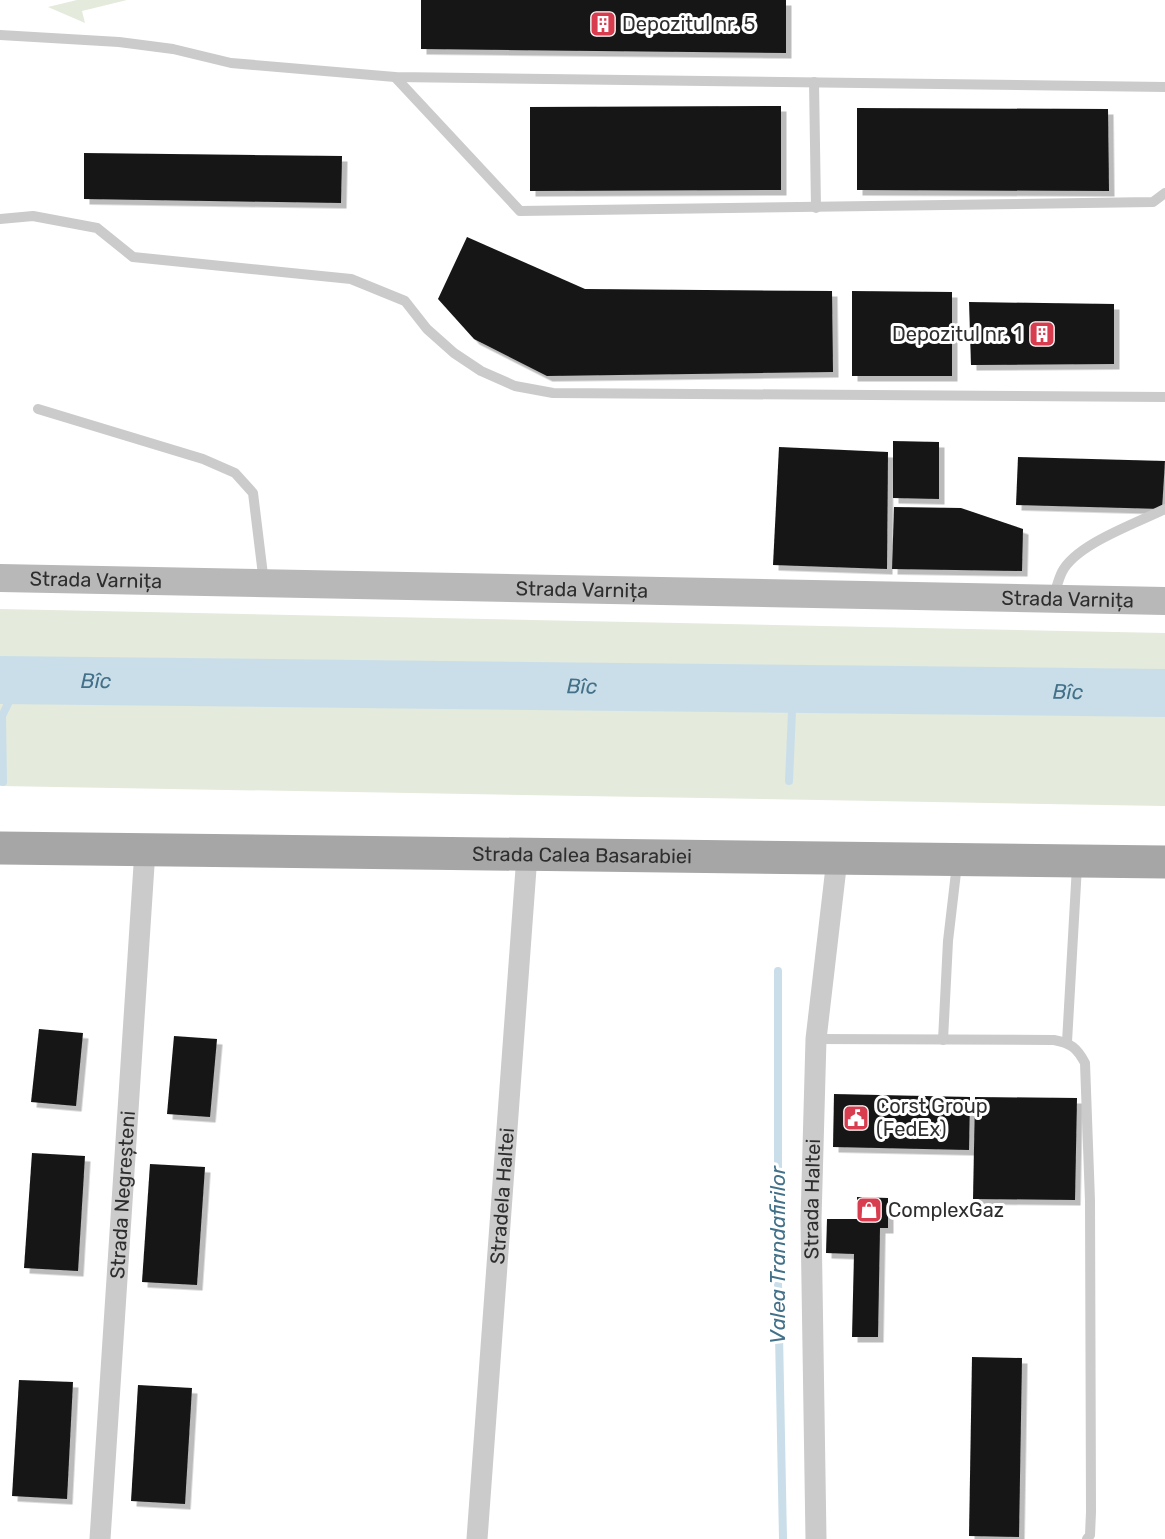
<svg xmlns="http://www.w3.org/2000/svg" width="1165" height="1539" font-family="Rubik,sans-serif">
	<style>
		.green { fill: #e4eadc }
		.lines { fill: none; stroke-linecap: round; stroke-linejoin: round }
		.stream { stroke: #cadee9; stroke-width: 8 }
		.river { stroke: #cadee9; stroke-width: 48 }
		.building { fill: #151515; filter: url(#shadow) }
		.lane { stroke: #cbcbcb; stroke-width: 10 }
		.street { stroke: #cbcbcb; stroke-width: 21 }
		.secondary { stroke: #b8b8b8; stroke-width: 28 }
		.primary { stroke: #a6a6a6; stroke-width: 33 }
		.labels { text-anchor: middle; stroke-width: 6; stroke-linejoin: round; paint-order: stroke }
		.poi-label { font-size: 20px; fill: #2e2e2e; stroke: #fff; text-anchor: start }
		.street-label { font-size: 20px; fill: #2e2e2e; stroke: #fff }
		.water-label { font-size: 21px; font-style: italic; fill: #427189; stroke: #fff }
	</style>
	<defs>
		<filter id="shadow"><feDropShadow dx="5.5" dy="5.5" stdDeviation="0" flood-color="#0004"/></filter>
	</defs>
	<rect width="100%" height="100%" fill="#fff"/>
	<!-- green -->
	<g class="green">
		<path d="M77,0H127L82,11L85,23L48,7Z"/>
		<path d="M0,609L1165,633V806L0,786Z"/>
	</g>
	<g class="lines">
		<!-- stream -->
		<g class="stream">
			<path d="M789,781L793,688"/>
			<path d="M3,782L2,716L19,681"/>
			<path d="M778,971V1283L783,1539"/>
		</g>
		<!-- river -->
		<path class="river" id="s1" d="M0,680L1165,693"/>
	</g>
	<!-- building -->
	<g class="building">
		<path d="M421,0H786V53L421,49Z"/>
		<path d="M781,106V190L530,191V107Z"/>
		<path d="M857,108L1108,109L1109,191L857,190Z"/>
		<path d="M84,153L342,156L341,203L84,199Z"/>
		<path d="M467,237L585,289L832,291L833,372L547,376L474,339L438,299Z"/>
		<path d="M852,291L952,292V376H852Z"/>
		<path d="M969,302L1114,304V364L971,365Z"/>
		<path d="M893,441L939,442V499L893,498Z"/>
		<path d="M779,447L888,452L887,569L773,565Z"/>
		<path d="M1018,457L1165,461L1162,509L1016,505Z"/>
		<path d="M894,507L961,508L1023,529L1022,571L892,569Z"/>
		<path d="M39,1029L83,1033L76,1106L31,1102Z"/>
		<path d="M174,1036L217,1039L210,1117L167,1114Z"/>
		<path d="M834,1094L970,1097L969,1150L833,1147Z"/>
		<path d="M975,1097L1077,1098L1075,1200L973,1199Z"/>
		<path d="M32,1153L85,1156L78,1271L24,1268Z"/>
		<path d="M150,1164L205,1167L197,1285L142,1282Z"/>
		<path d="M857,1197L888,1198V1228H880L878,1337H852L854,1254L826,1253L827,1219H857Z"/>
		<path d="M972,1357L1022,1358L1019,1537L969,1536Z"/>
		<path d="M19,1380L73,1382L67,1499L12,1496Z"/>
		<path d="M138,1385L192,1388L185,1504L131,1501Z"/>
	</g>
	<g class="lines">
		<!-- lane -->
		<g class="lane">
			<path d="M0,35L119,42L173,49L231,63L395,77L1165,87"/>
			<path d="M395,77L520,211L1153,202L1165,193"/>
			<path d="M814,82L816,208"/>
			<path d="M0,219L33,216L97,228L133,257L351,279L405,301L427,329L454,353L481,371L515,386L553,393L1165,397"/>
			<path d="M38,409L203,459L235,473L253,493L264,583"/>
			<path d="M1053,598C1056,590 1058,580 1062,572C1076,544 1137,523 1165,509"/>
			<path d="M816,1039L1054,1040C1071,1043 1077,1048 1085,1063L1090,1201L1091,1512L1090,1535L1087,1539"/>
			<path d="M943,1040L948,941L957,864"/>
			<path d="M1067,1042L1077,866"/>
		</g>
		<!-- street -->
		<g class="street">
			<path id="s2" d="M100,1539L145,850"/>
			<path id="s3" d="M477,1539L527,855"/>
			<path id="s4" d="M816,1539L811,1220L816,1039L837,859"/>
		</g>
		<!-- secondary -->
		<path class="secondary" id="s5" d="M0,578L1165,601"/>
		<!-- primary -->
		<path class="primary" id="s6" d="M0,848L1165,862"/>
	</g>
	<!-- icons -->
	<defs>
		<g id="building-square" transform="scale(1.35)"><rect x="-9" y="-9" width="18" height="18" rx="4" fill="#d83d4f" stroke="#fff"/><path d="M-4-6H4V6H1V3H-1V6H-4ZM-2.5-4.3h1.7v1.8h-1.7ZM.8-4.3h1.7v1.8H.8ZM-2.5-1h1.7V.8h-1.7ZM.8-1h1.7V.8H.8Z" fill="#fff"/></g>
		<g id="civic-square" transform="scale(1.35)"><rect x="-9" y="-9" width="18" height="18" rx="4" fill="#d83d4f" stroke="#fff"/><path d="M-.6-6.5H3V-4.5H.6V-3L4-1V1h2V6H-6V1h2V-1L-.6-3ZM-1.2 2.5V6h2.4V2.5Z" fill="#fff"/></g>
		<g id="shop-square" transform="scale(1.35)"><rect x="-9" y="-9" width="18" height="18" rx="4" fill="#d83d4f" stroke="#fff"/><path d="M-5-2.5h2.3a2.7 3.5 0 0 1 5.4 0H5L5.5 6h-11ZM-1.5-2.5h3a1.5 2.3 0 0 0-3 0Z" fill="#fff"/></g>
	</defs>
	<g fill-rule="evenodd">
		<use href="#building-square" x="603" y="24"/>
		<use href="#building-square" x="1042" y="334"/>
		<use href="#civic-square" x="856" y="1118"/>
		<use href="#shop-square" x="869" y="1210"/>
	</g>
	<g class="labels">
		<!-- poi labels -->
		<g class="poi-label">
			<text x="622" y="31">Depozitul nr. 5</text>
			<text x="1022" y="341" text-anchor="end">Depozitul nr. 1</text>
			<text x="876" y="1113">Corst Group<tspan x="876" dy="23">(FedEx)</tspan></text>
			<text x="888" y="1217">ComplexGaz</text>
		</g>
		<!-- street labels -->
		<g class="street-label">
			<text dy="7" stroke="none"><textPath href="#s5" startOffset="96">Strada Varnița</textPath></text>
			<text dy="7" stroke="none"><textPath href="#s5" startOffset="582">Strada Varnița</textPath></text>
			<text dy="7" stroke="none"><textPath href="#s5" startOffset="1068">Strada Varnița</textPath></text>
			<text dy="7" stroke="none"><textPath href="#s6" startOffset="582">Strada Calea Basarabiei</textPath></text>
			<text dy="7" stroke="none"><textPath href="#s2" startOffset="345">Strada Negreșteni</textPath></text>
			<text dy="7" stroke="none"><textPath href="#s3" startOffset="344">Stradela Haltei</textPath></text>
			<text dy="7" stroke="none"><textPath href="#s4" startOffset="340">Strada Haltei</textPath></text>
		</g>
		<!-- water labels -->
		<g class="water-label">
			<text dy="7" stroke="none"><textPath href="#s1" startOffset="96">Bîc</textPath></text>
			<text dy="7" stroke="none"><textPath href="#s1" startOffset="582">Bîc</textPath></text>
			<text dy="7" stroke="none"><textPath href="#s1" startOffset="1068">Bîc</textPath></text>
			<text transform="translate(778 1255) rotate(-90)" y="7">Valea Trandafirilor</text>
		</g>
	</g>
</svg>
